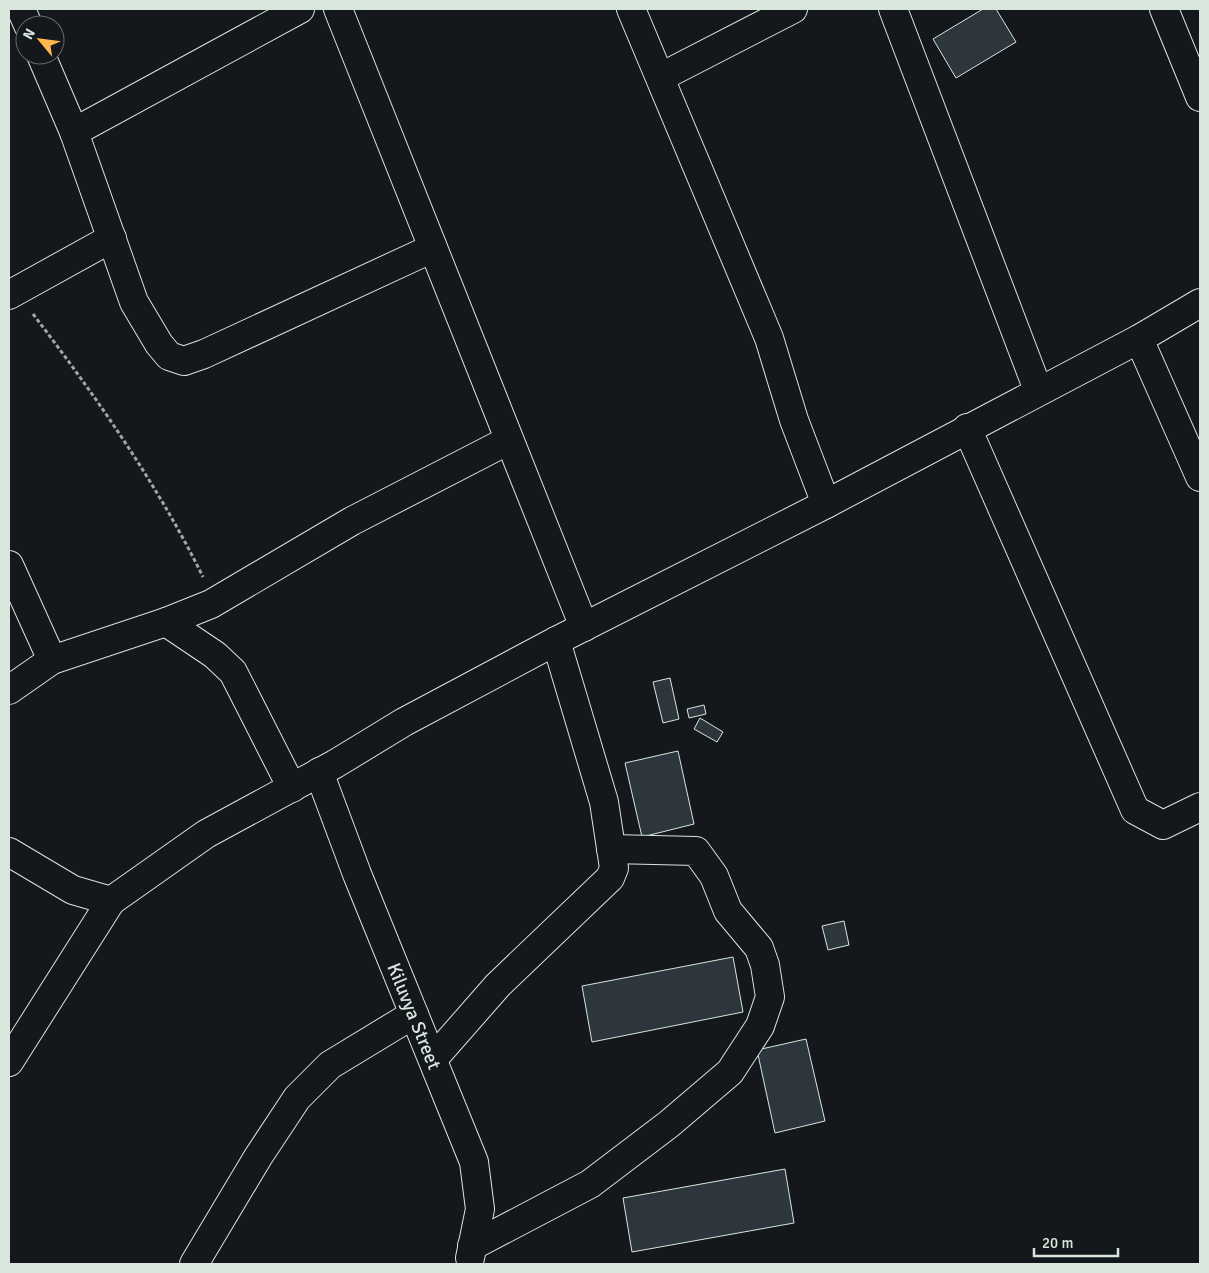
<svg xmlns="http://www.w3.org/2000/svg" width="1209" height="1273" font-family="Signika,sans-serif">
	<style>
		.building { fill: #2c363c; stroke: #d8e6dc }
		.lines { fill: none; stroke-linecap: round; stroke-linejoin: round }
		.minor-casing { stroke: #d8e6dc; stroke-width: 30 }
		.path { stroke: #9da8a2; stroke-width: 3; stroke-dasharray: 4 2.5; stroke-linecap: butt }
		.minor { stroke: #14181c; stroke-width: 28 }
		.labels { text-anchor: middle; stroke-width: 4; stroke-linejoin: round; paint-order: stroke }
		.street-label { font-size: 19px; fill: #d8e6dc; stroke: #14181c }
	</style>
	<rect width="100%" height="100%" fill="#14181c"/>
	<!-- building -->
	<g class="building">
		<path d="M983,9H996L1016,42L956,78L933,39Z"/>
		<path d="M670,678L679,719L663,723L653,682Z"/>
		<path d="M704,705L706,714L689,718L687,709Z"/>
		<path d="M700,718L723,732L717,742L694,729Z"/>
		<path d="M678,751L694,824L642,837L625,763Z"/>
		<path d="M844,921L849,945L828,950L822,926Z"/>
		<path d="M733,957L743,1012L592,1042L582,986Z"/>
		<path d="M806,1039L825,1121L775,1133L757,1050Z"/>
		<path d="M785,1169L794,1223L632,1252L623,1198Z"/>
	</g>
	<g class="lines">
		<!-- minor casing -->
		<g class="minor-casing">
			<g id="minor">
				<path d="M21,9L28,25"/>
				<path d="M338,9L584,627"/>
				<path d="M631,9L769,338L794,420L826,504"/>
				<path d="M893,9L1038,390"/>
				<path d="M1164,9L1200,97"/>
				<path d="M41,55L74,132L134,302L159,344L169,356L184,361L204,354L433,248"/>
				<path d="M661,77L793,9"/>
				<path d="M74,132L300,9"/>
				<path d="M9,295L112,238"/>
				<path d="M1139,339L1200,477"/>
				<path d="M967,428L1135,810L1163,825L1200,807"/>
				<path d="M9,565L52,660"/>
				<path d="M166,622L215,655L233,672L292,788"/>
				<path d="M9,690L52,660L166,622L211,604L352,521L509,440"/>
				<path id="s1" d="M319,772L357,874L474,1162L480,1209L470,1258"/>
				<path d="M9,852L73,890L111,901L206,834L335,764L404,722L556,641L826,504L1139,339L1200,303"/>
				<path d="M434,1058L498,985L610,878L614,868L604,802L556,641"/>
				<path d="M9,1062L111,901"/>
				<path d="M472,1246L590,1184L669,1124L730,1072L760,1026L770,997L765,965L759,948L728,911L714,876L696,851L611,849"/>
				<path d="M194,1264L258,1157L297,1098L330,1065L414,1014"/>
			</g>
		</g>
		<!-- path -->
		<path class="path" d="M33,314C95,395 158,485 203,577"/>
		<!-- minor -->
		<use href="#minor" class="minor"/>
	</g>
	<g class="labels">
		<!-- street labels -->
		<g class="street-label">
			<text dy="7" stroke="none"><textPath href="#s1" startOffset="262">Kiluvya Street</textPath></text>
		</g>
	</g>
	<!-- border -->
	<rect width="1209" height="1273" fill="none" stroke="#d8e6dc" stroke-width="20"/>
	<!-- north arrow -->
	<g transform="translate(40 40) rotate(299)"><circle r="24" fill="#14181c" stroke="#626a69"/>
	<path d="M0-4L9 19L0 12L-9 19Z" fill="#ffb74d"/>
	<text y="-8" font-size="14" font-weight="bold" text-anchor="middle" fill="#d8e6dc">N</text>
	</g>
	<!-- scale -->
	<path d="M1034 1248v8h84v-8" fill="none" stroke="#d8e6dc" stroke-width="2.5"/>
	<text x="1042" y="1248" font-size="15" fill="#d8e6dc" stroke="#14181c" stroke-width="4" paint-order="stroke">20 m</text>
</svg>
